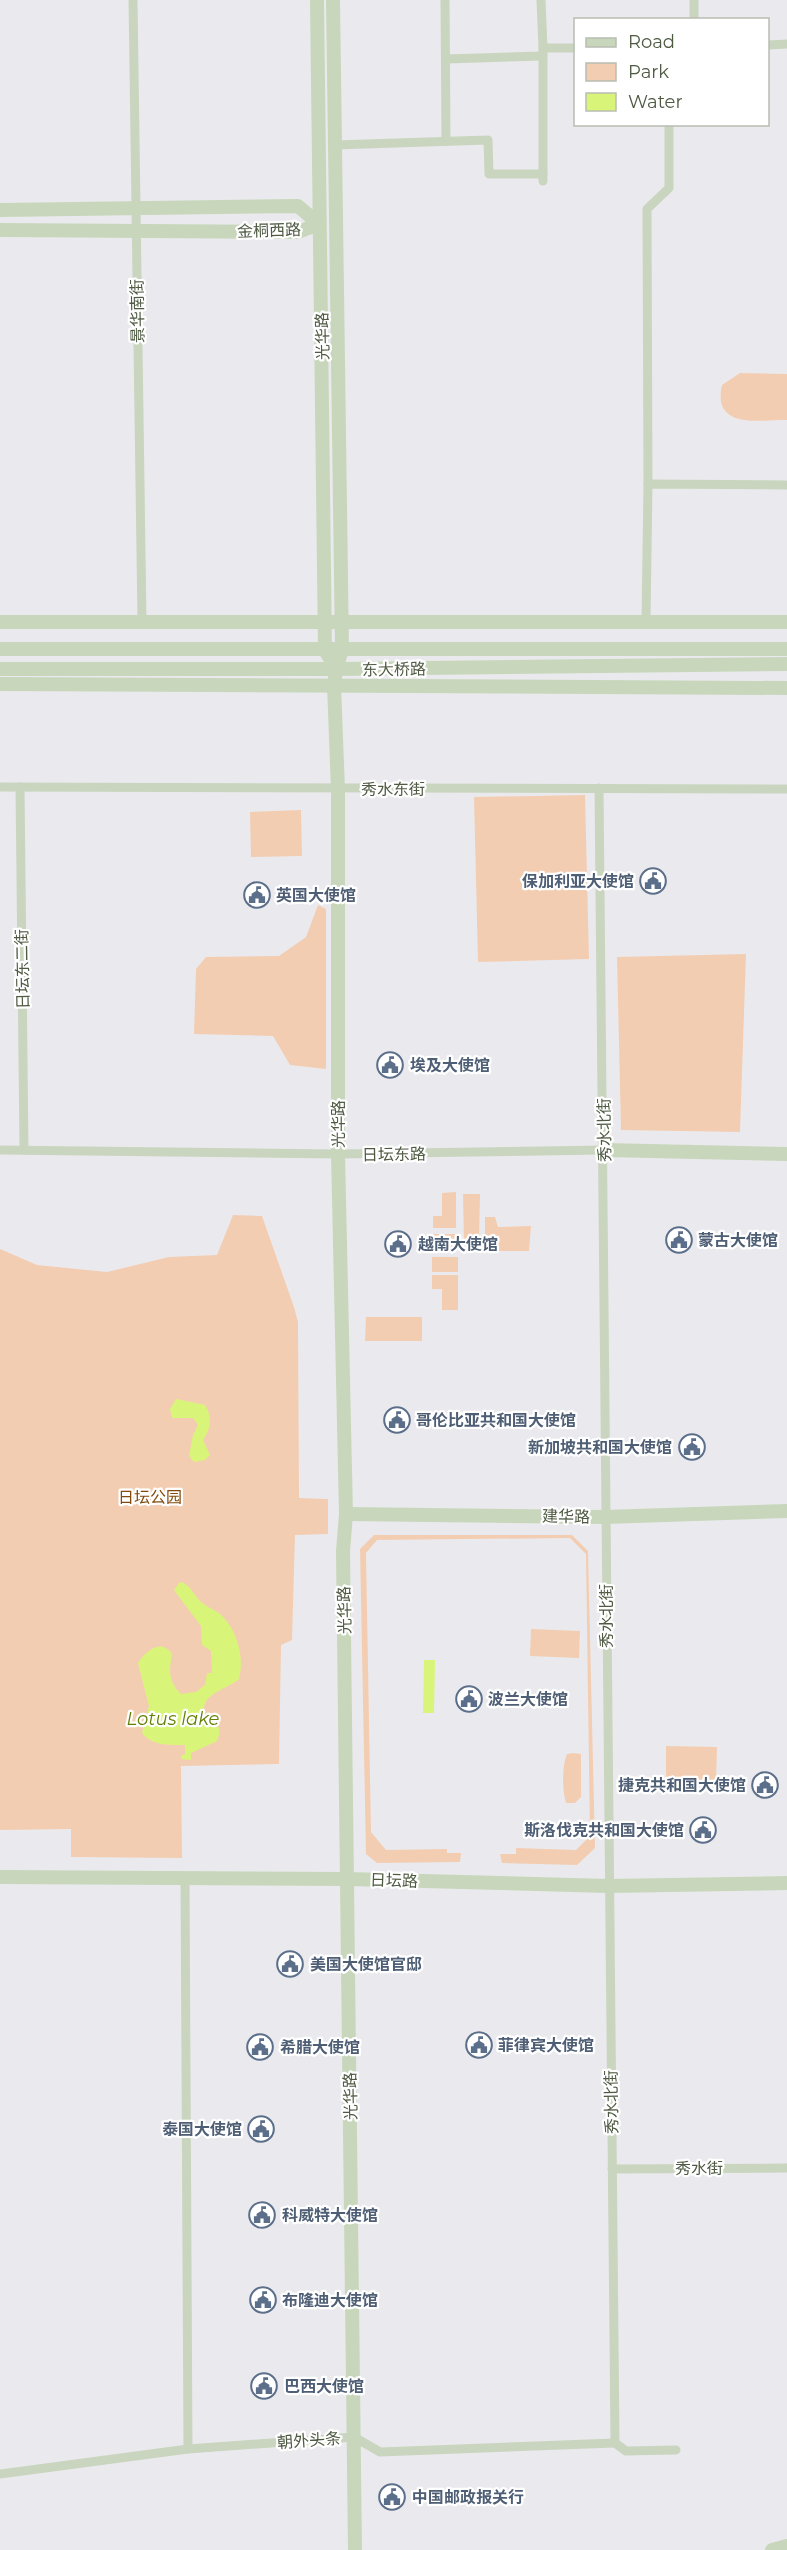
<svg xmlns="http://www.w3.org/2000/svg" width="787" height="2550" font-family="Montserrat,'Noto Sans SC',sans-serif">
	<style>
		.green { fill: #f3cdb2 }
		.water { fill: #d9f579 }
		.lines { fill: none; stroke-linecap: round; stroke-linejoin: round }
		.street { stroke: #cad5bf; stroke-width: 9 }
		.secondary { stroke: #c8d7bb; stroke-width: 14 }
		.labels { text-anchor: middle; stroke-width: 4.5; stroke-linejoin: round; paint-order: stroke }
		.street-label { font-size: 16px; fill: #4e5a42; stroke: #fff }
		.service-label { font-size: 16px; font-weight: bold; fill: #4e5e75; stroke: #fff; text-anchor: start }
		.park-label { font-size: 16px; fill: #824a0c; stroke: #fff }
		.water-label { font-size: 18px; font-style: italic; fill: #638005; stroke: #fff }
	</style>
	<rect width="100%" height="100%" fill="#eaeaee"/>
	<!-- green -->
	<g class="green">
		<path d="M740,373L787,374V420C758,420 712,429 722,385Z"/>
		<path d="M585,795L589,959L478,962L474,797Z"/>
		<path d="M301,810L302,856L251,857L250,812Z"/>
		<path d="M318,905L326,909V1069L290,1065L273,1036L194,1034L196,969L206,957L279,956L306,937Z"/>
		<path d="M746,954L740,1132L621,1130L617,957Z"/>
		<path d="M456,1192V1228H433V1216H442V1193Z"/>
		<path d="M463,1194H480L479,1241L464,1242Z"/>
		<path d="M233,1215L262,1216L294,1307L298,1322L299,1498L328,1499V1534L295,1535L292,1640L281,1645L279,1764L181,1766L182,1858L71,1857V1829L0,1830V1249L37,1265L107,1272L169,1257L217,1255Z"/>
		<path d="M485,1217H495L498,1227L531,1226L529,1251H490L485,1243Z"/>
		<rect x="431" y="1234" width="27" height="14"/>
		<rect x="432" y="1257" width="26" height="15"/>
		<path d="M432,1275H458V1310H442V1289H432Z"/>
		<path d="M366,1317H422V1341H365Z"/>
		<path d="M374,1535H572L588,1551L595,1848L577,1865L502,1863L500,1854H516V1848L576,1850L590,1836L586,1554L570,1538L377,1540L366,1553L371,1832L386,1850L447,1849V1853H461L460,1862L377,1863L366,1854L360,1549Z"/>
		<path d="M531,1629L580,1631L579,1658L530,1656Z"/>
		<path d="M666,1746L717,1747L716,1782L666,1781Z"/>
		<path d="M573,1753L581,1754V1797L575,1803H566C562,1790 562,1766 567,1754Z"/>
	</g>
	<!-- water -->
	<g class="water">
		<path d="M176,1399L205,1405C213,1418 211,1428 203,1440L210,1455L205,1460L194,1462L189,1456L193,1435L198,1425L193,1418H172L170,1409Z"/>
		<path d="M180,1582C190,1584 193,1594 200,1601C206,1607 214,1609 220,1614C237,1629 245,1658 239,1679C229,1688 204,1693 204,1709C204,1725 227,1719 217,1741L191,1753V1760L181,1759L182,1755L185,1754V1745C170,1745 152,1746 142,1733L149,1706L138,1663C146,1651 161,1638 172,1654C169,1671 168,1681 181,1694L196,1692L205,1685L207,1673H212L211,1651L202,1645L201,1626L174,1590Z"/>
		<path d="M424,1660H435L434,1713H423Z"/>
	</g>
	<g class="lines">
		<!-- street -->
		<g class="street">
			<path d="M133,0L142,622"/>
			<path d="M445,0L446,141"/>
			<path d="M541,0L543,48"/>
			<path d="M694,0V20"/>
			<path d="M768,45L787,44"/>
			<path d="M446,59L543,56"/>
			<path d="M335,145L488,140L489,174H543"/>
			<path d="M543,181V48H576"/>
			<path d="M648,484L647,209L669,188V124"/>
			<path d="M646,621L648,484L787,485"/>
			<path d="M0,787L787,789"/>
			<path d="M20,787L24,1150"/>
			<path d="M599,788L615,2443"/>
			<path d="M0,1150L338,1154L604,1150"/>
			<path d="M185,1878L188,2449"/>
			<path d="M612,2169L787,2168"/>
			<path d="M615,2443L626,2451L676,2450"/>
			<path d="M0,2474L188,2449L354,2437L380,2452L615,2443"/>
		</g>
		<!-- secondary -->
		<g class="secondary">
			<path d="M317,0L325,650L329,657"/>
			<path d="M333,0L342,650L336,669L334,685L338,790V1154L346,1514L343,1551L355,2550"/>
			<path d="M0,210L298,206L319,224L298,232L0,230"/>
			<path d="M0,622H787"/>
			<path d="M0,649H787"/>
			<path d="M0,669H336L787,664"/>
			<path d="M0,684L787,688"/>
			<path d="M604,1150L787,1154"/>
			<path d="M346,1514L605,1517L787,1511"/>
			<path d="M0,1877L347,1879L608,1886L787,1883"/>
			<path d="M772,2550L787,2546"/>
		</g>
	</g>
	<!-- icons -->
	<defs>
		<g id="civic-ring" transform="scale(1.35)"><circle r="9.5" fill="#fff" stroke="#5c6f8a" stroke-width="1.5"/><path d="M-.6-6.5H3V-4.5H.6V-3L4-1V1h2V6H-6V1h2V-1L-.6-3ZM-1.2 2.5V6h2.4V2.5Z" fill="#5c6f8a"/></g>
	</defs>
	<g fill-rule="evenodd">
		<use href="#civic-ring" x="653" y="881"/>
		<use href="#civic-ring" x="257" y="895"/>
		<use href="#civic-ring" x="390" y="1065"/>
		<use href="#civic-ring" x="679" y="1240"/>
		<use href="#civic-ring" x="398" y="1244"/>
		<use href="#civic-ring" x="397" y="1420"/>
		<use href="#civic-ring" x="692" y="1447"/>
		<use href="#civic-ring" x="469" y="1699"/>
		<use href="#civic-ring" x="765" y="1785"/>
		<use href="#civic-ring" x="703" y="1830"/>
		<use href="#civic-ring" x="290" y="1964"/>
		<use href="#civic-ring" x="479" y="2045"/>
		<use href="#civic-ring" x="260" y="2047"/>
		<use href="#civic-ring" x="261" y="2129"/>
		<use href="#civic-ring" x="262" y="2215"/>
		<use href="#civic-ring" x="263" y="2300"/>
		<use href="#civic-ring" x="264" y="2386"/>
		<use href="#civic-ring" x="392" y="2497"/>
	</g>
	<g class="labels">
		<!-- street labels -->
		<g class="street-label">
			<text transform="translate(269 230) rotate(-2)" y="6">金桐西路</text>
			<text transform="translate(137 311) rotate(-91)" y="6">景华南街</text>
			<text transform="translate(322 336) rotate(-91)" y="6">光华路</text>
			<text transform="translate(394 669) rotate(-1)" y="6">东大桥路</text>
			<text x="393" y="795">秀水东街</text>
			<text transform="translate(22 969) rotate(-91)" y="6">日坛东二街</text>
			<text transform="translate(338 1124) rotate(-90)" y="6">光华路</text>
			<text transform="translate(604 1130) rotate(-91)" y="6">秀水北街</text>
			<text transform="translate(394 1154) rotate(-1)" y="6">日坛东路</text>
			<text transform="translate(566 1516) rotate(1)" y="6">建华路</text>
			<text transform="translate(344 1610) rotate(-91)" y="6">光华路</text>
			<text transform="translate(606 1616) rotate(-90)" y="6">秀水北街</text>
			<text transform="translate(394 1880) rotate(2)" y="6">日坛路</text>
			<text transform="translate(350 2096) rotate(-91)" y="6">光华路</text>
			<text transform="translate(611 2102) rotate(-91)" y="6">秀水北街</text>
			<text x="699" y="2174">秀水街</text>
			<text transform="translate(309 2440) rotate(-4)" y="6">朝外头条</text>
		</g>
		<!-- service labels -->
		<g class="service-label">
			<text x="634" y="887" text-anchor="end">保加利亚大使馆</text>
			<text x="276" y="901">英国大使馆</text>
			<text x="410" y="1071">埃及大使馆</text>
			<text x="698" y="1246">蒙古大使馆</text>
			<text x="418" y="1250">越南大使馆</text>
			<text x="416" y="1426">哥伦比亚共和国大使馆</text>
			<text x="672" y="1453" text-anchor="end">新加坡共和国大使馆</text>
			<text x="488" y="1705">波兰大使馆</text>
			<text x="746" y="1791" text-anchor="end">捷克共和国大使馆</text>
			<text x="684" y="1836" text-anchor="end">斯洛伐克共和国大使馆</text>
			<text x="310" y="1970">美国大使馆官邸</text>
			<text x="498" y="2051">菲律宾大使馆</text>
			<text x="280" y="2053">希腊大使馆</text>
			<text x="242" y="2135" text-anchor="end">泰国大使馆</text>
			<text x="282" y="2221">科威特大使馆</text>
			<text x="282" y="2306">布隆迪大使馆</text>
			<text x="284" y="2392">巴西大使馆</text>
			<text x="412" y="2503">中国邮政报关行</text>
		</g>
		<!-- park labels -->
		<g class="park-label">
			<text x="150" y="1503">日坛公园</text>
		</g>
		<!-- water labels -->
		<g class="water-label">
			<text x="173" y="1725">Lotus lake</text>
		</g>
	</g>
	<!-- legend -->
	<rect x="574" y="18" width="195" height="108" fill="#ffffff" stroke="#b8bdb3" stroke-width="1.5"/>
	<rect x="586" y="38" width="30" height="9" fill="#c8d7bb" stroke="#b8bdb3" stroke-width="1.5"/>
	<text x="628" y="48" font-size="18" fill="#4e5a42">Road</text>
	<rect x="586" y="63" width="30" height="18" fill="#f3cdb2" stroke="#b8bdb3" stroke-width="1.5"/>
	<text x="628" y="78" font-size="18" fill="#4e5a42">Park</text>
	<rect x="586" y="93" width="30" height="18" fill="#d9f579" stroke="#b8bdb3" stroke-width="1.5"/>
	<text x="628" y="108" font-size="18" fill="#4e5a42">Water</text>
</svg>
